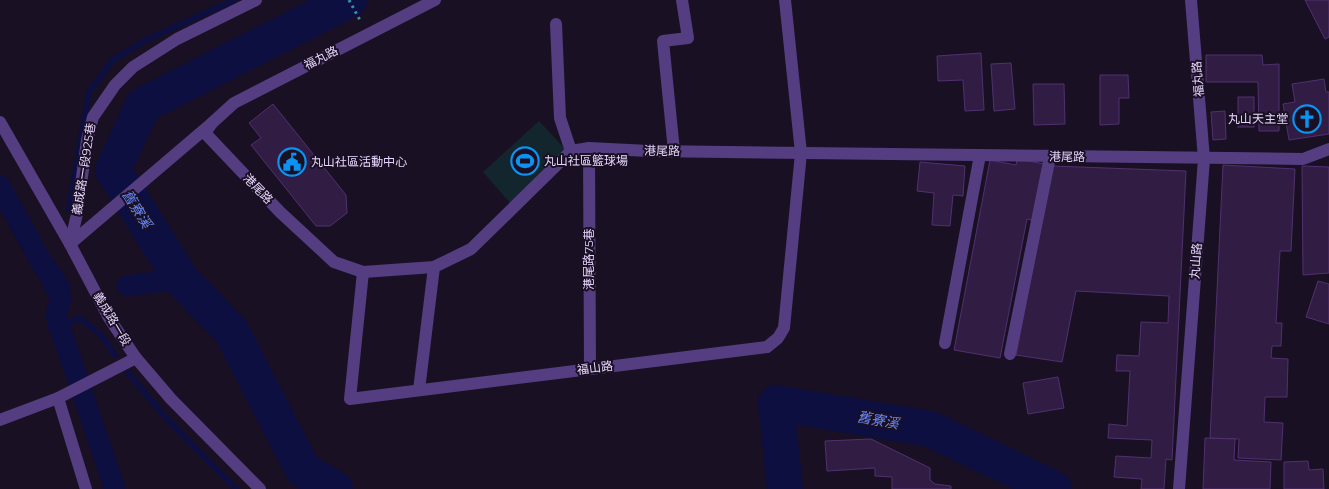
<svg xmlns="http://www.w3.org/2000/svg" width="1329" height="489" font-family="Montserrat,'Noto Sans TC',sans-serif">
	<style>
		.green { fill: #13262e }
		.lines { fill: none; stroke-linecap: round; stroke-linejoin: round }
		.stream { stroke: #0d0f41; stroke-width: 6 }
		.canal { stroke: #0d0f41; stroke-width: 21 }
		.river { stroke: #0d0f41; stroke-width: 36 }
		.building { fill: #311d44; stroke: #50306f }
		.path { stroke: #3592b1; stroke-width: 3; stroke-dasharray: 2.5 4; stroke-linecap: butt }
		.minor { stroke: #553d81; stroke-width: 12 }
		.labels { text-anchor: middle; stroke-width: 4; stroke-linejoin: round; paint-order: stroke }
		.street-label { font-size: 12px; fill: #e6d5fd; stroke: #1a1024 }
		.poi-label { font-size: 12px; fill: #e6d5fd; stroke: #1a1024; text-anchor: start }
		.water-label { font-size: 14px; font-style: italic; fill: #6888f8; stroke: #1a1024 }
	</style>
	<rect width="100%" height="100%" fill="#1a1024"/>
	<!-- green -->
	<path class="green" d="M539,121L567,151L512,205L483,172Z"/>
	<g class="lines">
		<!-- stream -->
		<g class="stream">
			<path d="M0,203L38,272L53,263L68,287L61,299"/>
			<path d="M69,209L89,92L113,60L146,40L234,0"/>
			<path d="M51,329L80,318L101,335L115,355"/>
			<path d="M128,373L167,419L236,489"/>
		</g>
		<!-- canal -->
		<g class="canal">
			<path d="M0,186L48,273L61,299L56,316L115,489"/>
			<path d="M127,286L181,279"/>
		</g>
		<!-- river -->
		<g class="river">
			<path d="M335,489L303,470L232,332L181,279L113,170L143,105L349,0"/>
			<path d="M785,489L776,403L930,429L1054,489"/>
		</g>
	</g>
	<!-- building -->
	<g class="building">
		<path d="M1305,0H1329V37L1325,39Z"/>
		<path d="M981,53L984,110L965,111L963,80L938,81L937,56Z"/>
		<path d="M1206,55H1262L1263,65L1279,64V131H1259L1258,82H1206Z"/>
		<path d="M1011,63L1015,109L994,111L991,64Z"/>
		<path d="M1100,75H1128L1129,98H1119V124L1100,125Z"/>
		<path d="M1324,79L1326,92H1329V134L1289,140L1283,104L1295,102L1292,84Z"/>
		<path d="M1033,84H1064L1065,124L1034,125Z"/>
		<rect x="1238" y="97" width="16" height="30"/>
		<path d="M273,104L346,195L347,213L330,226H316L251,145L261,138L249,123Z"/>
		<path d="M1225,111L1226,139L1213,140L1211,112Z"/>
		<path d="M1017,159L1045,164L1034,221L1027,219L1000,358L954,350L990,160L1016,165Z"/>
		<path d="M920,162L965,166L963,196L953,195L950,226L932,225L934,193L917,191Z"/>
		<path d="M1223,165L1295,169L1291,251H1280L1276,323H1282L1281,346H1272L1271,358L1288,359L1287,397H1265L1264,422L1283,423L1281,460L1238,458L1239,439L1210,438Z"/>
		<path d="M1053,166L1186,171L1172,460L1166,459L1164,489H1141L1142,479L1114,477L1116,456L1151,458L1152,440L1108,438L1109,424L1127,426L1130,371H1116L1117,355L1139,356L1141,322L1168,323L1169,296L1076,291L1062,362L1016,355Z"/>
		<path d="M1302,166L1329,167V273L1303,275Z"/>
		<path d="M1318,281L1329,284V324L1306,317Z"/>
		<path d="M1058,377L1064,408L1028,414L1023,383Z"/>
		<path d="M1205,438L1235,439L1234,460L1271,462L1270,489H1203Z"/>
		<path d="M871,439L930,468V480L935,484L951,486V489H892V477L875,476V468L827,471L825,441Z"/>
		<path d="M1308,461L1309,470L1323,469L1324,489H1284V462Z"/>
	</g>
	<g class="lines">
		<!-- path -->
		<path class="path" d="M349,0L361,22"/>
		<!-- minor -->
		<g class="minor">
			<path d="M556,24L560,118L571,151"/>
			<path d="M0,122L70,244L109,318L136,358L171,399L260,489"/>
			<path d="M212,123L234,103L435,0"/>
			<path d="M589,148L590,369"/>
			<path d="M674,151L663,41L688,38L682,0"/>
			<path d="M70,244L212,123L205,133L280,212L334,262L363,272L434,267L471,249L571,151L589,148L649,151L1303,159L1329,149"/>
			<path d="M70,244L77,214L87,140L93,117L115,85L133,67L177,39L256,0"/>
			<path d="M363,272L350,399L767,347L778,338L784,328L801,153L785,0"/>
			<path d="M945,343L980,155"/>
			<path d="M1010,354L1050,157"/>
			<path d="M419,390L434,267"/>
			<path d="M58,398L86,489"/>
			<path d="M0,420L58,398L136,358"/>
			<path d="M1179,489L1204,159L1191,0"/>
		</g>
	</g>
	<!-- icons -->
	<defs>
		<g id="church-ring" transform="scale(1.4375)"><circle r="9.5" fill="#1a1024" stroke="#0c93f2" stroke-width="1.5"/><path d="M-1.2-6h2.4v3.5h3.3v2.4h-3.3V6h-2.4V-.1h-3.3v-2.4h3.3Z" fill="#0c93f2"/></g>
		<g id="stadium-ring" transform="scale(1.4375)"><circle r="9.5" fill="#1a1024" stroke="#0c93f2" stroke-width="1.5"/><path d="M0-5a6.5 5 0 1 0 0 10a6.5 5 0 1 0 0-10ZM-3.5-1.8h7v3.6h-7Z" fill="#0c93f2"/></g>
		<g id="civic-ring" transform="scale(1.4375)"><circle r="9.5" fill="#1a1024" stroke="#0c93f2" stroke-width="1.5"/><path d="M-.6-6.5H3V-4.5H.6V-3L4-1V1h2V6H-6V1h2V-1L-.6-3ZM-1.2 2.5V6h2.4V2.5Z" fill="#0c93f2"/></g>
	</defs>
	<g fill-rule="evenodd">
		<use href="#church-ring" x="1307" y="119"/>
		<use href="#stadium-ring" x="525" y="161"/>
		<use href="#civic-ring" x="292" y="162"/>
	</g>
	<g class="labels">
		<!-- street labels -->
		<g class="street-label">
			<text transform="translate(321 58) rotate(-27)" y="4">福丸路</text>
			<text transform="translate(1198 79) rotate(-95)" y="4">福丸路</text>
			<text transform="translate(662 151) rotate(1)" y="4">港尾路</text>
			<text transform="translate(1067 157) rotate(1)" y="4">港尾路</text>
			<text transform="translate(84 169) rotate(-81)" y="4">義成路一段925巷</text>
			<text transform="translate(258 189) rotate(46)" y="4">港尾路</text>
			<text transform="translate(589 259) rotate(-90)" y="4">港尾路75巷</text>
			<text transform="translate(1196 261) rotate(-86)" y="4">丸山路</text>
			<text transform="translate(112 319) rotate(59)" y="4">義成路一段</text>
			<text transform="translate(595 368) rotate(-7)" y="4">福山路</text>
		</g>
		<!-- poi labels -->
		<g class="poi-label">
			<text x="1288" y="123" text-anchor="end">丸山天主堂</text>
			<text x="544" y="165">丸山社區籃球場</text>
			<text x="311" y="166">丸山社區活動中心</text>
		</g>
		<!-- water labels -->
		<g class="water-label">
			<text transform="translate(137 209) rotate(58)" y="5">舊寮溪</text>
			<text transform="translate(878 420) rotate(10)" y="5">舊寮溪</text>
		</g>
	</g>
</svg>
